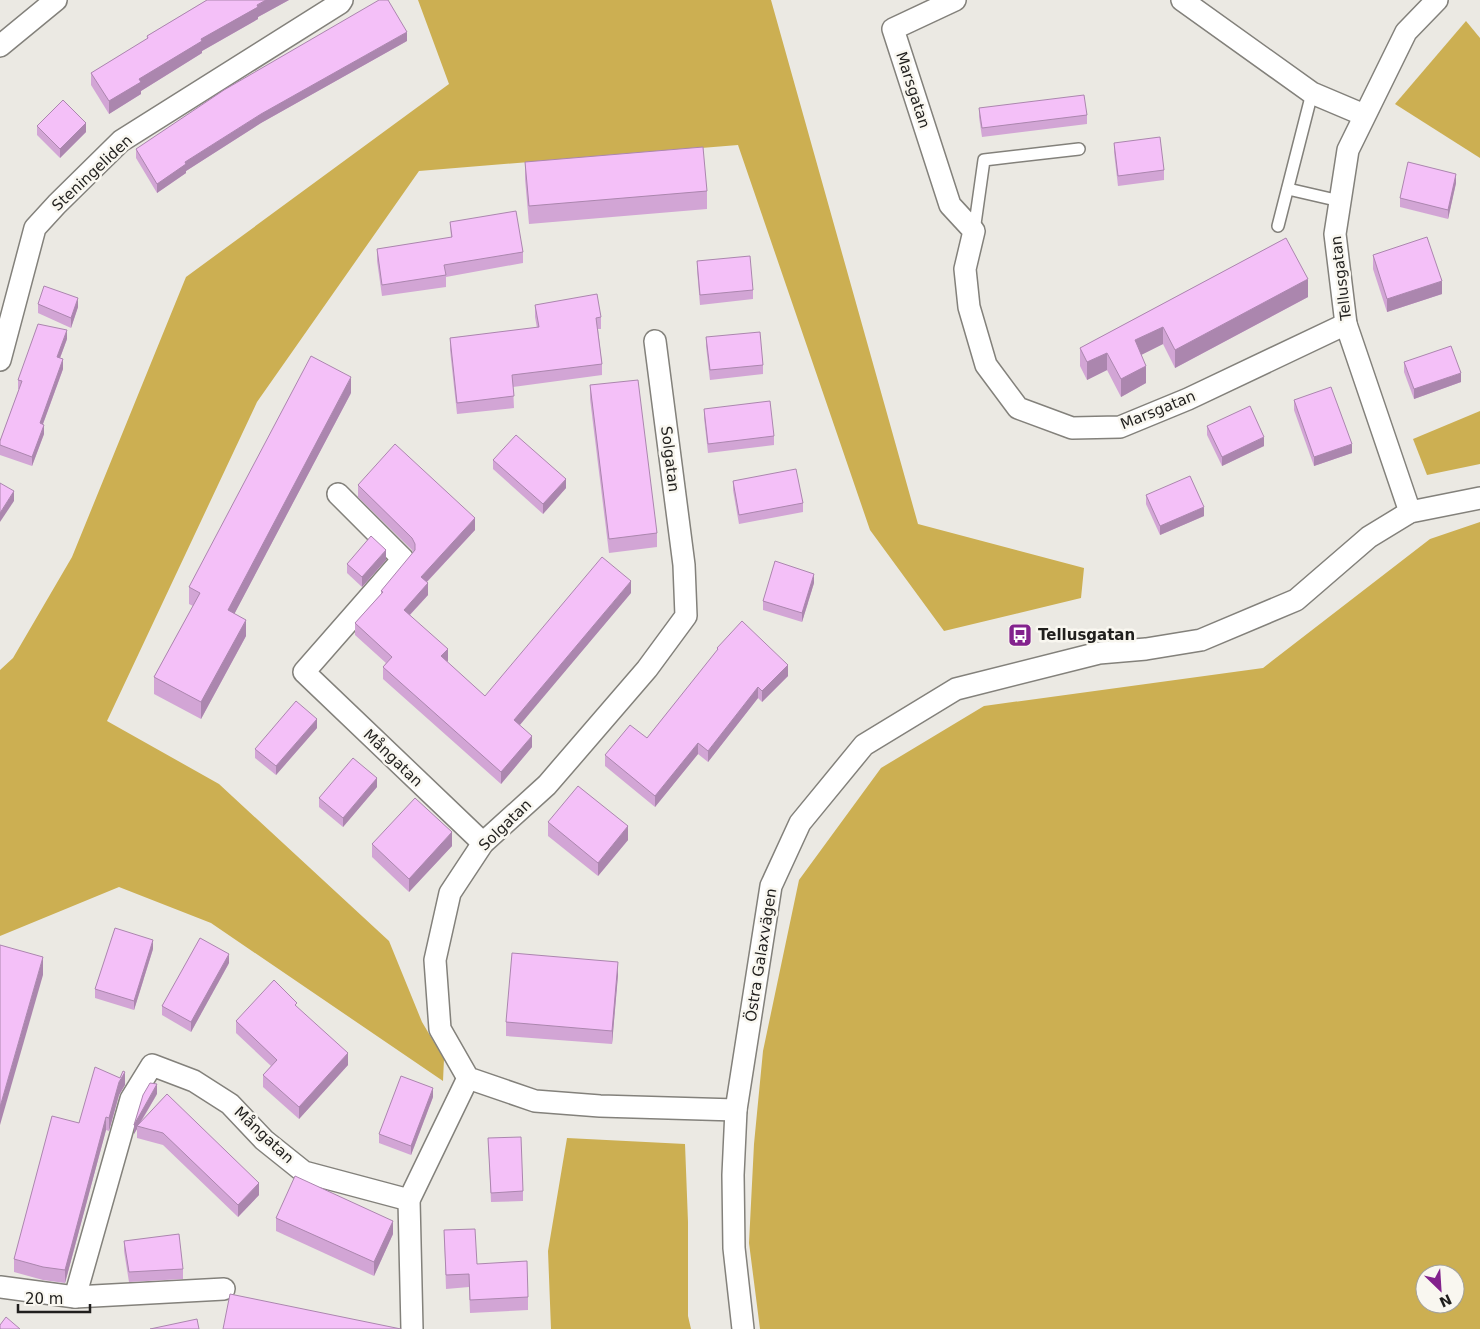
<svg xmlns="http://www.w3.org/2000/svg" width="1480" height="1329" font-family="'DejaVu Sans',sans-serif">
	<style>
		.forest { fill: #ccaf52; fill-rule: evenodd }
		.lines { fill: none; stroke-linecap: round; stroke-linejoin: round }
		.lane-casing { stroke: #83817b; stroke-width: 14 }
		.street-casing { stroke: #83817b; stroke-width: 24 }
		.lane { stroke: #fff; stroke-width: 11 }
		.street { stroke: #fff; stroke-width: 21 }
		.wall { fill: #d2a5d5 }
		.shaded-wall { fill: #ab86ae }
		.building { fill: #f4c0f8; stroke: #ab86ae }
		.labels { text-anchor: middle; stroke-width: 5; stroke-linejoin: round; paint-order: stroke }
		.street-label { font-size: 15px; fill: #201f1d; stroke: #f9f7f0 }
		.poi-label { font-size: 15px; font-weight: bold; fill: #201f1d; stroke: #f9f7f0; text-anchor: start }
	</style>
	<rect width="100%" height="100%" fill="#ebe9e3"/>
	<!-- forest -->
	<g class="forest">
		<path d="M418,0H771L918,524L1084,568L1081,598L944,631L870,530L738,145L419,171L257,402L107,721L219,784L389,941L422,1022L444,1059L443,1081L211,923L119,887L0,936V670L13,658L72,557L186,277L449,84Z"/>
		<path d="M1466,21L1480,38V158L1395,104Z"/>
		<path d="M1480,411V464L1427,475L1413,439Z"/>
		<path d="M1480,522V1329H760L749,1243L754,1144L763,1051L799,880L881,768L984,706L1263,668L1430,539ZM1425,1274H1455V1304H1425Z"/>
		<path d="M567,1138L685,1144L688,1222V1316L691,1329H551L548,1251Z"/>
	</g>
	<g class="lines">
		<!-- lane casing -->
		<g class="lane-casing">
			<g id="lane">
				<path d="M1288,189L1340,201"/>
				<path d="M1278,226L1312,93"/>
				<path d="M974,231L984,160L1079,149"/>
			</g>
		</g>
		<!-- street casing -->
		<g class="street-casing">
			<g id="street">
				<path d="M955,0L893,29L950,205L974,231L965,269L969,307L986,365L1018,408L1072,428L1120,427L1188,399L1346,324"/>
				<path d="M1182,0L1312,93L1364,115"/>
				<path d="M0,46L56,0"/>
				<path d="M655,341L684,565L686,616L647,669L547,785L483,843L450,893L435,960L440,1029L468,1078L535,1101L600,1106L736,1110"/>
				<path d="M0,360L35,228L57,204L121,141L340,3L342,0"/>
				<path d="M338,494L403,559L304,672L483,843"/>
				<path d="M1410,512L1346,324L1335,234L1348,150L1406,32L1437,0"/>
				<path d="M0,1287L75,1297L224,1289"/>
				<path d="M75,1297L131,1099L152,1065L194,1081L230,1104L264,1140L304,1172L409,1200"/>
				<path d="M412,1329L409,1200L468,1078"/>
				<path d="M743,1329L734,1248L733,1175L736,1110L771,886L800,823L864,745L956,689L1099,653L1146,649L1201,640L1296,600L1369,537L1410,512L1480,498"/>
			</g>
		</g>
		<!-- lane -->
		<use href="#lane" class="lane"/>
		<!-- street -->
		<use href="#street" class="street"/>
	</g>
	<!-- wall -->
	<g class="wall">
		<path d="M207,0H289L258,17V19L202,51V53L141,91V94L109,114L91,85V73L147,39V36Z"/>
		<path d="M407,41L261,123L186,171V173L157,193L136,158V149Z"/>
		<path d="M979,108L1087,115V124L982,137L979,117Z"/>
		<path d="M37,126L86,132L60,158L37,135Z"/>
		<path d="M1114,143L1164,170V180L1118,186L1114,152Z"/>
		<path d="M525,162L707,191V209L529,224L525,179Z"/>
		<path d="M1456,183L1448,219L1400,207V198Z"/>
		<path d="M450,222L523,252V263L446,277V287L382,296L377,261V249L451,238Z"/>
		<path d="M1286,238L1308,297L1175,368L1163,344L1141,355L1146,383L1121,397L1107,370L1087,380L1080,366V348Z"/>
		<path d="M1373,255L1442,294L1387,312L1373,269Z"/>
		<path d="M697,261L753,290V299L700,305L697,270Z"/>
		<path d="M38,304L78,307L71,328L38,313Z"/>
		<path d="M535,305L601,317V329H598L602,364V375L513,387L514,408L457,414L450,350V338L537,328L535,317Z"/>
		<path d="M706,337L763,365V374L710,380L706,346Z"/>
		<path d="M67,339L60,358L63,369L43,424L44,434L32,466L0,455V441L19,389H18V380Z"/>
		<path d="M1404,362L1461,382L1414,399L1404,372Z"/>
		<path d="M590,385L657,533V547L609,553L590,399Z"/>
		<path d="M351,393L234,614L246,636L201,719L154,694V677L193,606L189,604V587Z"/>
		<path d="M1294,400L1352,453L1314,466L1294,410Z"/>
		<path d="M704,409L774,436V445L708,453L704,418Z"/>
		<path d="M1207,426L1264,446L1222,466L1207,435Z"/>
		<path d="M493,460L566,488L543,514L493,469Z"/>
		<path d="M733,481L803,503V512L739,524L733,490Z"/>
		<path d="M358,485L475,530L427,582L428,595L410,615L448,661L447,662L485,696L631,593L519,725L532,747L501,784L383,679V667L386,663L355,635V623L381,594V591L413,553L412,550L358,497Z"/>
		<path d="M1146,495L1204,516L1160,535L1146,504Z"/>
		<path d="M386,560L362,587L347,573V564Z"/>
		<path d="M814,583L802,622L763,610V601Z"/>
		<path d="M717,648L788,676L762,702L758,698L708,762L698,754L655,807L605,766V755L647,738L717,651Z"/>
		<path d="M317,728L276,775L255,758V749Z"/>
		<path d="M377,787L343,827L319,807V798Z"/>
		<path d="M548,822L628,840L598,876L548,836Z"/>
		<path d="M372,844L452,846L409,892L372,857Z"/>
		<path d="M153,949L134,1010L95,998V989Z"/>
		<path d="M229,963L191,1032L162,1015V1006Z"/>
		<path d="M618,975L612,1044L506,1036V1022Z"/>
		<path d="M297,1007L348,1065L299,1119L263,1087V1075L271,1066L236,1033V1021Z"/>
		<path d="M125,1085L119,1095L109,1131L106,1130L65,1283L43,1280L14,1272V1259L79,1123Z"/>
		<path d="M157,1094L141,1122L167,1094L259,1195L238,1217L163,1145L137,1138V1129L134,1134V1125Z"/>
		<path d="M433,1097L411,1155L379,1143V1134Z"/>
		<path d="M488,1138L523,1191V1201L491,1202Z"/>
		<path d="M276,1218L393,1234L374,1276L276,1231Z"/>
		<path d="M444,1230L477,1264L528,1297V1310L470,1313L469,1287L446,1289Z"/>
		<path d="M124,1241L183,1269V1279L129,1282L124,1251Z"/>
	</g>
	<!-- shaded-wall -->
	<g class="shaded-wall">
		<path d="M266,0H289L258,17V19L202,51V53L141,91V94L109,114V101L139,79L201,39Z"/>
		<path d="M407,32V41L261,123L186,171V173L157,193V184L185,162L261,114Z"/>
		<path d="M86,123V132L60,158V149Z"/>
		<path d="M1456,174V183L1448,219V210Z"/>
		<path d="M1308,279V297L1175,368V350Z"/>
		<path d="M1442,281V294L1387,312V299Z"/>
		<path d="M78,298V307L71,328V318Z"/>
		<path d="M1163,327V344L1135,358V340Z"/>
		<path d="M67,330V339L57,366V357Z"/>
		<path d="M1107,353V370L1087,380V362Z"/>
		<path d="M63,359V369L40,432V423Z"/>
		<path d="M1146,366V383L1121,397V379Z"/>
		<path d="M1461,373V382L1414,399V389Z"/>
		<path d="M351,377V393L228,626V610Z"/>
		<path d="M44,425V434L32,466V457Z"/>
		<path d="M1264,437V446L1222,466V457Z"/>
		<path d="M1352,444V453L1314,466V457Z"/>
		<path d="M566,479V488L543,514V504Z"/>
		<path d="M14,491V501L0,522V513Z"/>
		<path d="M1204,507V516L1160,535V526Z"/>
		<path d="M475,518V530L421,588V577Z"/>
		<path d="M386,550V560L362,587V577Z"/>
		<path d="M814,574V583L802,622V613Z"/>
		<path d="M631,581V593L514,732V720Z"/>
		<path d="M428,583V595L404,621V610Z"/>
		<path d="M246,620V636L201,719V702Z"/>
		<path d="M448,649V661L441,668V656Z"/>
		<path d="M788,665V676L762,702V691Z"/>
		<path d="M758,687V698L708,762V751Z"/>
		<path d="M317,719V728L276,775V766Z"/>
		<path d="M532,736V747L501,784V772Z"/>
		<path d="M698,743V754L655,807V796Z"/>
		<path d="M377,778V787L343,827V818Z"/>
		<path d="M628,826V840L598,876V863Z"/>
		<path d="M452,832V846L409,892V879Z"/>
		<path d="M153,940V949L134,1010V1001Z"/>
		<path d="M229,954V963L191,1032V1022Z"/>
		<path d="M43,957V975L0,1125V1107Z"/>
		<path d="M618,962V975L612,1044V1031Z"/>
		<path d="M348,1053V1065L299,1119V1107Z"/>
		<path d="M125,1072V1085L119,1095L109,1131V1118L119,1082Z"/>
		<path d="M157,1084V1094L138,1126H137V1129L134,1134V1125Z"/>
		<path d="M433,1088V1097L411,1155V1146Z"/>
		<path d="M106,1117V1130L65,1283V1270Z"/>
		<path d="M259,1183V1195L238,1217V1205Z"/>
		<path d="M393,1221V1234L374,1276V1262Z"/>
	</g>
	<!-- building -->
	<g class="building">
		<path d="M207,0H266L257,5L258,7L201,39L202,41L139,79L141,82L109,101L91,73L148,38L147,36Z"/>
		<path d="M379,0H388L407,32L261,114L185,162L186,164L157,184L136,149L224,90Z"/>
		<path d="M1084,95L1087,115L982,128L979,108Z"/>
		<path d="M63,100L86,123L60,149L37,126Z"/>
		<path d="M1160,137L1164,170L1118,176L1114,143Z"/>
		<path d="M703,147L707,191L529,206L525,162Z"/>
		<path d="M1408,162L1456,174L1448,210L1400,198Z"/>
		<path d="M516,211L523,252L444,265L446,275L382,285L377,249L452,237L450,222Z"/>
		<path d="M1427,237L1442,281L1387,299L1373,255Z"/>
		<path d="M1286,238L1308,279L1175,350L1163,327L1135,340L1146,366L1121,379L1107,353L1087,362L1080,348Z"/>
		<path d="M750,256L753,290L700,295L697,261Z"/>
		<path d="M44,286L78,298L71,318L38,304Z"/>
		<path d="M597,294L601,317L596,318L602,364L512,375L514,396L457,403L450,338L539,327L535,305Z"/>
		<path d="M38,324L67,330L57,357L63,359L40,423L44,425L32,457L0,445V441L22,381L18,380Z"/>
		<path d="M760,332L763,365L710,370L706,337Z"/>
		<path d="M1451,346L1461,373L1414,389L1404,362Z"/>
		<path d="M311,356L351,377L228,610L246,620L201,702L154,677L200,593L189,587Z"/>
		<path d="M638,380L657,533L609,539L590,385Z"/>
		<path d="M1331,387L1352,444L1314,457L1294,400Z"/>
		<path d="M770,401L774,436L708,444L704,409Z"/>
		<path d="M1250,406L1264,437L1222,457L1207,426Z"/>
		<path d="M516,435L566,479L543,504L493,460Z"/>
		<path d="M395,444L475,518L421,577L428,583L404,610L448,649L441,656L485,696L602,557L631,581L514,720L532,736L501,772L383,667L392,657L355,623L383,592L381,591L415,550V544L412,538L358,485Z"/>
		<path d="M796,469L803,503L739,515L733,481Z"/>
		<path d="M1190,476L1204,507L1160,526L1146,495Z"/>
		<path d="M0,483L14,491L0,513Z"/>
		<path d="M371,536L386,550L362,577L347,564Z"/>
		<path d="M775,561L814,574L802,613L763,601Z"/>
		<path d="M742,621L788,665L762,691L758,687L708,751L698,743L655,796L605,755L630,725L647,738L718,649L717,648Z"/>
		<path d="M296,701L317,719L276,766L255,749Z"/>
		<path d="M353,758L377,778L343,818L319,798Z"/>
		<path d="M578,786L628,826L598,863L548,822Z"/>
		<path d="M415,798L452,832L409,879L372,844Z"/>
		<path d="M115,928L153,940L134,1001L95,989Z"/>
		<path d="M200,938L229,954L191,1022L162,1006Z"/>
		<path d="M0,945L43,957L0,1107Z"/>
		<path d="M512,953L618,962L612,1031L506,1022Z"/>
		<path d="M274,980L297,1003L295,1005L348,1053L299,1107L263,1075L277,1060L236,1021Z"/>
		<path d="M95,1067L120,1078L123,1071L125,1072L119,1082L109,1118L106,1117L65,1270L43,1267L14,1259L52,1116L79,1123Z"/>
		<path d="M401,1076L433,1088L411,1146L379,1134Z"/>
		<path d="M150,1083L157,1084L134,1125L143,1095Z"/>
		<path d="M167,1094L259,1183L238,1205L163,1133L137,1126Z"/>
		<path d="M521,1137L523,1191L491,1193L488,1138Z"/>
		<path d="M295,1176L393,1221L374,1262L276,1218Z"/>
		<path d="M475,1229L477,1264L527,1261L528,1297L470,1300L469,1274L446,1275L444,1230Z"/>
		<path d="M179,1234L183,1269L129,1272L124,1241Z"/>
		<path d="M230,1294L401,1329H223Z"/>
		<path d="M6,1317L20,1329H0V1325Z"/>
		<path d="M197,1319L199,1329H150Z"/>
	</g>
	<!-- icons -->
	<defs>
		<g id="bus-square" transform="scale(1.25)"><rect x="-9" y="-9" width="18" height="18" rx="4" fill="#83228d" stroke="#f9f7f0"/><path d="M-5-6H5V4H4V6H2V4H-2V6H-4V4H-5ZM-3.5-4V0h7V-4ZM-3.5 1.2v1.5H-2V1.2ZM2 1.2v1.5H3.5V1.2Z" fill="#fff"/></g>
	</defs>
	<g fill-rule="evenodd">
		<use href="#bus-square" x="1020" y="635"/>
	</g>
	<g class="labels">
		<!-- street labels -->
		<g class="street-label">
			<text transform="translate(913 90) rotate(72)" y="5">Marsgatan</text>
			<text transform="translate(92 173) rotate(-43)" y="5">Steningeliden</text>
			<text transform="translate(1341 278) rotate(-97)" y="5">Tellusgatan</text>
			<text transform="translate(1158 410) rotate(-22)" y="5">Marsgatan</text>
			<text transform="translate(670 459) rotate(83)" y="5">Solgatan</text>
			<text transform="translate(393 758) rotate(44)" y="5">Mångatan</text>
			<text transform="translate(505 825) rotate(-44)" y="5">Solgatan</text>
			<text transform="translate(761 955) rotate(-81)" y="5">Östra Galaxvägen</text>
			<text transform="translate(264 1135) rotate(43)" y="5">Mångatan</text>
		</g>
		<!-- poi labels -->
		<g class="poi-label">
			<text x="1038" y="640">Tellusgatan</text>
		</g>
	</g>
	<!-- north arrow -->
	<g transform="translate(1440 1289) rotate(155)"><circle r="24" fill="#f9f7f0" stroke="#a2a19c"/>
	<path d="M0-4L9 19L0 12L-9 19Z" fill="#83228d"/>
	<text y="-8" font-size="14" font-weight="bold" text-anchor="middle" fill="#201f1d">N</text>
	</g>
	<!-- scale -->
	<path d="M18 1304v8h72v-8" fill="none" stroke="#201f1d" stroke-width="2.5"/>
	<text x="25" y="1304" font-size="15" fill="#201f1d" stroke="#f9f7f0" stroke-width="4" paint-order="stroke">20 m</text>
</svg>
